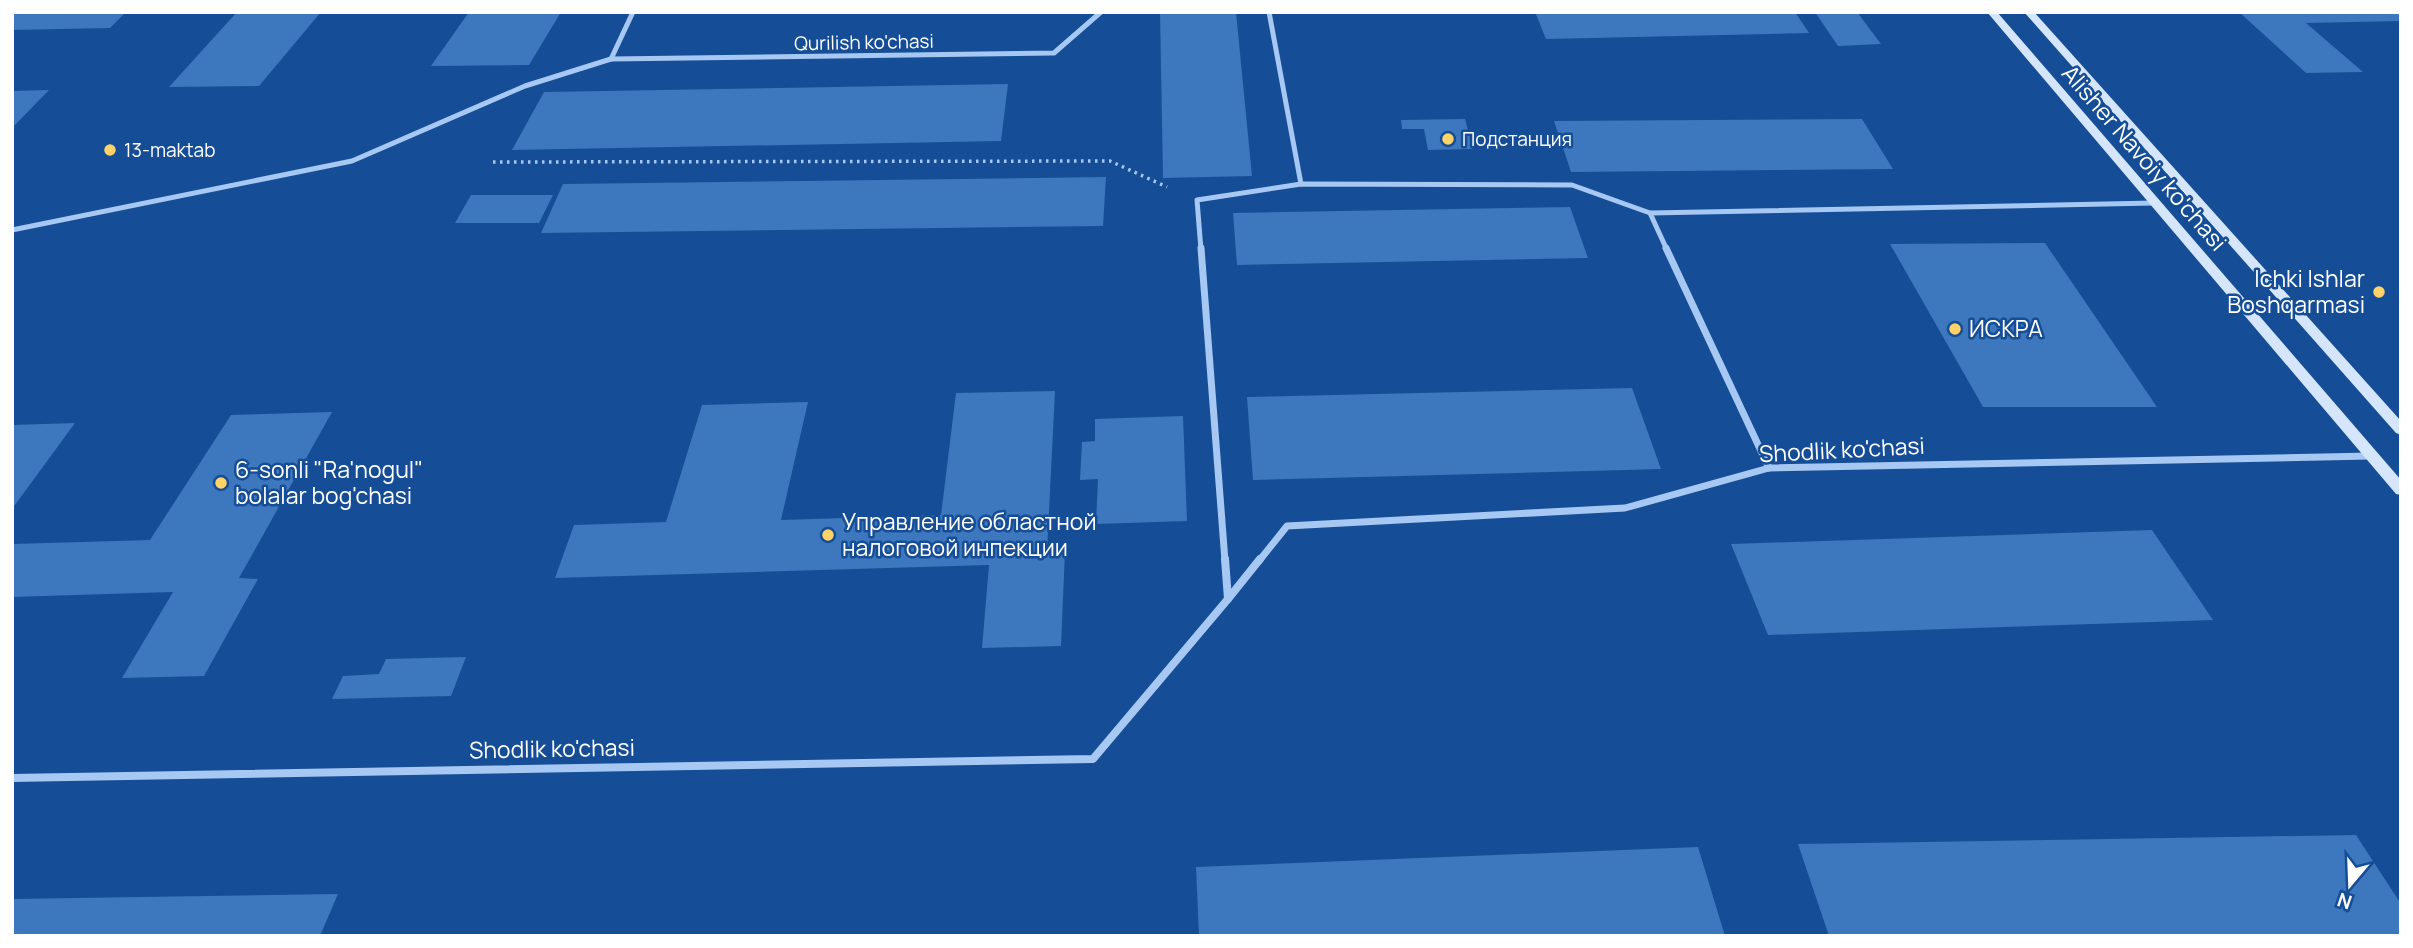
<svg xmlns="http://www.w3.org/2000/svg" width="2413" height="948" font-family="Manrope,sans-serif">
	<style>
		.building { fill: #3d77be }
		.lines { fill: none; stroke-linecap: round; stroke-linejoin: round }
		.path { stroke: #a6c8f2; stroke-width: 3.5; stroke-dasharray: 2.5 4.5; stroke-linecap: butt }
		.street-far2 { stroke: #a6c8f2; stroke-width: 5 }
		.street-far1 { stroke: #a6c8f2; stroke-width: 7 }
		.street { stroke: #a6c8f2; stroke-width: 8 }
		.secondary { fill: #d5e6fc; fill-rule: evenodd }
		.poi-dot { fill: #ffd367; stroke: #154d96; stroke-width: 2.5 }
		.labels { text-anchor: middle; stroke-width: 5; stroke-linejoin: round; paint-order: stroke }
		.far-street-label { font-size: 19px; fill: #fff; stroke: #154d96 }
		.far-poi-label { font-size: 19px; fill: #fff; stroke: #154d96; text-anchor: start }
		.street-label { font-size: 23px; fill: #fff; stroke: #154d96 }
		.poi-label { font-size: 23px; fill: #fff; stroke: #154d96; text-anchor: start }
	</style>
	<rect width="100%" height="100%" fill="#154d96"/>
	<!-- building -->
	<g class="building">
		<path d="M12,12H126L110,28L12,30Z"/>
		<path d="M237,12H321L259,86L169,87Z"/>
		<path d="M469,12H561L529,65L431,66Z"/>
		<path d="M1160,12H1236L1252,176L1163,178Z"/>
		<path d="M1535,12H1795L1809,33L1546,39Z"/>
		<path d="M1815,12H1857L1881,44L1838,46Z"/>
		<path d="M2239,12H2401V21L2306,23L2363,72L2306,73Z"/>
		<path d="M1008,84L1001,141L512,150L544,92Z"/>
		<path d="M49,90L12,128V91Z"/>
		<path d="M1465,119L1473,149L1428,150L1424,129H1402L1401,120Z"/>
		<path d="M1862,119L1893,169L1571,172L1554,121Z"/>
		<path d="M1106,177L1103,226L541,233L563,184Z"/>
		<path d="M471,195H553L539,223H455Z"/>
		<path d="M1570,207L1588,258L1237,265L1233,213Z"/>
		<path d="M2045,243L2157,407H1983L1890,244Z"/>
		<path d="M1632,388L1661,469L1253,480L1247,397Z"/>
		<path d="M1055,391L1047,552L1065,551L1061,646L982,648L989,565L555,578L574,525L666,522L702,405L808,402L781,520L941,515L956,393Z"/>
		<path d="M332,412L239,578L258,579L204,676L122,678L173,592L12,597V544L150,540L231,415Z"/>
		<path d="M1183,416L1187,521L1096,524L1098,479L1080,480L1082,442L1095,441V419Z"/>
		<path d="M75,423L12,509V425Z"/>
		<path d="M2152,530L2213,620L1768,635L1731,544Z"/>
		<path d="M466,657L451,696L332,699L343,676L379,674L386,659Z"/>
		<path d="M2356,835L2401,904V936H1829L1798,844Z"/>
		<path d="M1698,847L1725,936H1199L1196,867Z"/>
		<path d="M338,894L320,936H12V899Z"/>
	</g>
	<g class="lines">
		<!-- path -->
		<path class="path" d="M493,162L1110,161L1167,187"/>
		<!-- street-far2 -->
		<g class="street-far2">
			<path d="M1269,12L1301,184"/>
			<path d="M611,59L633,12"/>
			<path d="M1650,213L1667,250"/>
			<path d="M12,230L352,161L525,86L611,59L1054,53L1101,12"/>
			<path d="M1201,250L1197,200L1301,184L1572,185L1650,213L2154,203"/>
		</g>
		<!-- street-far1 -->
		<g class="street-far1">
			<path d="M1201,248L1225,561"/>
			<path d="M1666,248L1769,468"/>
			<path d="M1259,561L1287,526L1625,508L1769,468L2371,456"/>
		</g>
		<!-- street -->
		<g class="street">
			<path d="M1228,599L1260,559"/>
			<path d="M12,778L1093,759L1228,599L1225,559"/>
		</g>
		<!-- secondary -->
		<g class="secondary">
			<path d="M1987,12H1997L2401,480V495L2396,494Z"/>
			<path d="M2024,12H2034L2401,421V435L2396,433Z"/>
		</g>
	</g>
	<!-- markers -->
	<g class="poi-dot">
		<circle cx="1448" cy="139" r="7"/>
		<circle cx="110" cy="150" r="7"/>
		<circle cx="2379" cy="292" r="7"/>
		<circle cx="1955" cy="329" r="7"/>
		<circle cx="221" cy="483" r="7"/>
		<circle cx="828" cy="535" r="7"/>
	</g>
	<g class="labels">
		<!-- far-street labels -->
		<g class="far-street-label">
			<text transform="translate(864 42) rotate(-1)" y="7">Qurilish ko'chasi</text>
		</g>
		<!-- far-poi labels -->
		<g class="far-poi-label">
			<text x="1462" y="146">Подстанция</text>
			<text x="124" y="157">13-maktab</text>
		</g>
		<!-- street labels -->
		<g class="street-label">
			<text transform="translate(2144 158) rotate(49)" y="8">Alisher Navoiy ko'chasi</text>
			<text transform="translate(1842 450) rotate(-3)" y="8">Shodlik ko'chasi</text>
			<text transform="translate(552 749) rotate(-1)" y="8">Shodlik ko'chasi</text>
		</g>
		<!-- poi labels -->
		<g class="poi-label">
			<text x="2365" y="287" text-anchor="end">Ichki Ishlar<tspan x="2365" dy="26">Boshqarmasi</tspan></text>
			<text x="1969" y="337">ИСКРА</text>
			<text x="235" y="478">6-sonli "Ra'nogul"<tspan x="235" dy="26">bolalar bog'chasi</tspan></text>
			<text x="842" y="530">Управление областной<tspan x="842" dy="26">налоговой инпекции</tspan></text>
		</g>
	</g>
	<!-- border -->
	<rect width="2413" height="948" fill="none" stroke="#ffffff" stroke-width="28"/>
	<!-- north arrow -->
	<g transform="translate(2350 885) rotate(199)" stroke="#154d96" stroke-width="5" paint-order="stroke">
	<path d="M0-5L12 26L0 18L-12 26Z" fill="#ffffff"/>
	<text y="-10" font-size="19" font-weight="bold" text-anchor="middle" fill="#ffffff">N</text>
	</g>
</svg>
